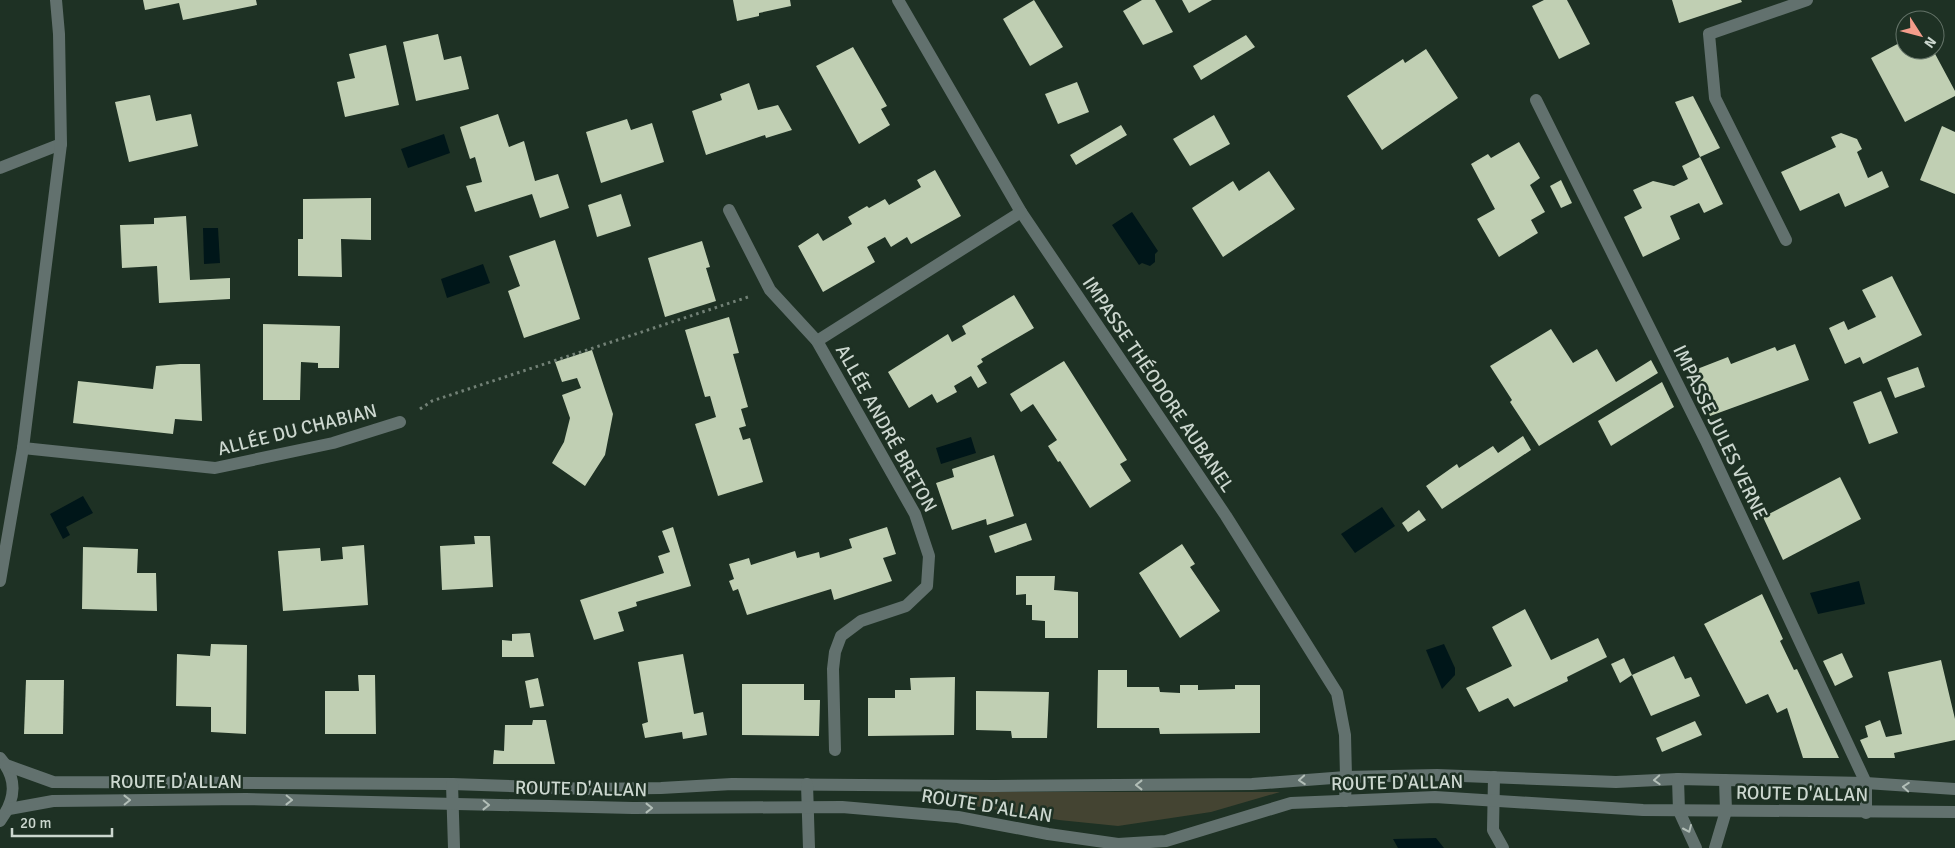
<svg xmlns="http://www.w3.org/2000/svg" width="1955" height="848" font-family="Signika,sans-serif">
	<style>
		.green { fill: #444432 }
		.water { fill: #001619 }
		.building { fill: #c0cfb3 }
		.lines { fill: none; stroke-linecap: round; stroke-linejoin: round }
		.path { stroke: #728176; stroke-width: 3; stroke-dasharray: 2.5 4; stroke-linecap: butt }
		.minor { stroke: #62716e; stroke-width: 12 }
		.oneway { stroke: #b2beb7 }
		.labels { text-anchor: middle; stroke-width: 5; stroke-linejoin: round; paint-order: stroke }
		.street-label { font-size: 19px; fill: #ccd7cf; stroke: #1e3124 }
	</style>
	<rect width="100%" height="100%" fill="#1e3124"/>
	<!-- green -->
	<path class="green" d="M959,792H1280L1211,812L1118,826L1059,820L957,803Z"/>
	<!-- water -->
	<g class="water">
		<path d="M444,134L450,153L408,168L401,149Z"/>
		<path d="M1132,212L1158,251L1155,254V262L1150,266L1142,263L1139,265L1112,225Z"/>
		<path d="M203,228H218L220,263L204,264Z"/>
		<path d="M483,264L490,283L447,298L441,279Z"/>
		<path d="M971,437L976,453L941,464L936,448Z"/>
		<path d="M83,496L93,513L66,527L70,535L63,539L50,514Z"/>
		<path d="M1382,507L1395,526L1355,553L1341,534Z"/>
		<path d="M1859,581L1865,604L1818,614L1810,593Z"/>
		<path d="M1444,644L1455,668V675L1442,689L1426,650Z"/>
		<path d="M1436,838L1444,848H1398L1393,839Z"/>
	</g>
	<!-- building -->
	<g class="building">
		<path d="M143,0H256L257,5L183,20L179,3L145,10Z"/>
		<path d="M733,0H790L791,6L759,13V16L737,21Z"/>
		<path d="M1034,0L1063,47L1030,66L1003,19Z"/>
		<path d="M1142,0H1155L1173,32L1143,45L1123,11Z"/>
		<path d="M1182,0H1212L1189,13Z"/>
		<path d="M1544,0H1567L1590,44L1559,59L1532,6Z"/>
		<path d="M1672,0H1741L1742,2L1679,23Z"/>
		<path d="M438,34L444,60L461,56L469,89L416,101L403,42Z"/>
		<path d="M1246,35L1255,47L1201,80L1193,66Z"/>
		<path d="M1905,40V50H1933L1955,91V96L1905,122L1871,58Z"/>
		<path d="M386,45L399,105L345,117L337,82L355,78L349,54Z"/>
		<path d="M853,47L887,106L881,109L890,125L859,144L816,66Z"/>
		<path d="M1426,49L1458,98L1382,150L1347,96L1403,59L1405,63Z"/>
		<path d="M1077,82L1089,112L1058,124L1045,94Z"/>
		<path d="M749,83L758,110L778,105L792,130L766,138L765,135L706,155L692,111L722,100L720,94Z"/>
		<path d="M150,95L156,121L191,114L198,146L129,162L115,102Z"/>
		<path d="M1693,96L1720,148L1700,157L1675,102Z"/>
		<path d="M498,114L509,147L524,141L535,181L558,174L569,208L540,218L532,194L475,212L466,186L482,182L475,157L470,159L460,127Z"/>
		<path d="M1214,115L1230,144L1190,166L1173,139Z"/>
		<path d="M627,119L631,130L652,123L664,162L601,183L586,132Z"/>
		<path d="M1121,125L1127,135L1076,165L1070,155Z"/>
		<path d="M1942,126L1955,132V194L1920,180Z"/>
		<path d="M1841,133L1857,139L1862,149L1857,152L1868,178L1882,171L1889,187L1845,207L1839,193L1800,211L1781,172L1836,147L1831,137Z"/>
		<path d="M1519,142L1540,178L1530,185L1545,212L1531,220L1538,233L1499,257L1477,219L1495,209L1471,164L1488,154L1491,158Z"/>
		<path d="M1700,157L1723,204L1704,213L1699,203L1670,216L1680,239L1643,257L1624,217L1642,208L1633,190L1653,181L1674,186L1688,179L1682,166Z"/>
		<path d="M935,170L961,216L911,244L907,237L891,247L885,237L867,247L875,262L823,292L798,246L818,233L823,241L852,224L848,217L867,206L869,208L885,199L889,205L921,187L917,180Z"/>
		<path d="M1269,171L1295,209L1223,257L1192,208L1233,181L1239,191Z"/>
		<path d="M1561,180L1572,203L1561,208L1550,186Z"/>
		<path d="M621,194L631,226L597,237L588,205Z"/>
		<path d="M371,198V240L341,239L342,277L298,276V239H303V199Z"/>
		<path d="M186,216L190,280L230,278V299L159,303L157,266L122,268L120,225L154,224V218Z"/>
		<path d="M555,240L580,319L524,338L508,291L520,286L509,256Z"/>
		<path d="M702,241L710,267L706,268L716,301L665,317L648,258Z"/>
		<path d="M1892,276L1922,335L1863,364L1860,357L1845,364L1829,328L1844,321L1848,330L1876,317L1862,290Z"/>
		<path d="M1014,295L1034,328L981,359L983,362L977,366L987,383L978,388L971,376L954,386L957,392L937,403L932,394L909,408L888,372L948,334L952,342L966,334L962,326Z"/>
		<path d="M729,317L739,353L733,354L748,407L741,409L746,426L739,428L743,440L750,438L763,482L718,496L695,424L716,417L710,396L705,397L685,330Z"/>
		<path d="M263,324L340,326L339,368H318V363L301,362L300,400H263Z"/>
		<path d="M1551,329L1573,363L1597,349L1616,382L1651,360L1658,373L1539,446L1510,402L1512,400L1490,366Z"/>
		<path d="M1795,344L1809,380L1710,416L1692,371L1728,357L1731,364L1775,347L1777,351Z"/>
		<path d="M592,350L613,414L605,455L585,486L552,463L564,442L570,418L562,395L581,388L577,378L562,382L555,362Z"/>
		<path d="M1064,361L1127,460L1120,464L1131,481L1090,508L1060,461L1058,462L1048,446L1057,440L1033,404L1021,412L1010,394Z"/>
		<path d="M180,364H200L202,421L175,419L173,434L73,423L78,381L153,389L156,366Z"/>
		<path d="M1918,367L1925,387L1895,398L1887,378Z"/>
		<path d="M1662,382L1674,407L1611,446L1598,421Z"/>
		<path d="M1881,391L1898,433L1869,444L1853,402Z"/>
		<path d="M1523,436L1531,450L1442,509L1426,486L1457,464L1459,468L1493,446L1498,453Z"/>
		<path d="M994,455L1014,516L987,525L986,519L952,530L936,483L954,477L952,469Z"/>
		<path d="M1840,477L1861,519L1783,560L1763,517Z"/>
		<path d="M1419,510L1426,520L1408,532L1402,523Z"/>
		<path d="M1026,523L1032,540L995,553L989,536Z"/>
		<path d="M673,527L691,586L636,602L637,606L618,612L624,631L594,640L580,600L664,573L658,556L670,552L662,531Z"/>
		<path d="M887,527L896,554L883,558L892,581L834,600L831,589L747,615L738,589L733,591L729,581L734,579L729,564L749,558L751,565L795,551L797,558L819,552L820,558L852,548L849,539Z"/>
		<path d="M474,536H490L493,587L442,590L440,546L475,544Z"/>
		<path d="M1182,544L1195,564L1190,567L1220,611L1180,638L1139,573Z"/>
		<path d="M364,545L368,605L283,611L278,551L320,548L321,561L343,559L342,547Z"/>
		<path d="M83,547L138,549L137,573H156L157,611L82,609Z"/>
		<path d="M1016,576H1055L1054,590L1078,592V638H1045V621L1032,620V605H1026V594L1016,595Z"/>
		<path d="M1762,594L1783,639L1780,641L1794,670L1797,669L1839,758H1803L1787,708L1777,713L1768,694L1746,704L1704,624Z"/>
		<path d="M1525,609L1551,660L1598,638L1607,657L1567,677L1568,681L1514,707L1508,698L1479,712L1466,688L1512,666L1492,627Z"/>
		<path d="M530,633L534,657H502V640L512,641V634Z"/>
		<path d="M211,644L247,645L246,734L211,732V707L176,706L177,654L210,656Z"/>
		<path d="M1842,653L1853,677L1835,686L1823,661Z"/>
		<path d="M683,654L694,714L703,712L707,735L683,739L682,732L645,738L642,724L648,722L638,662Z"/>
		<path d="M1674,656L1685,679L1691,677L1700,696L1651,716L1632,675Z"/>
		<path d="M1624,658L1632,675L1620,683L1611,664Z"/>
		<path d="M1941,660L1955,719V740L1894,753L1895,758H1868L1860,740L1868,737L1865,726L1880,720L1886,737L1902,734L1888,672Z"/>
		<path d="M1098,670H1127V687H1159L1160,692L1180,693V685H1198V690L1235,689V685H1260V733L1160,734L1159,728H1097Z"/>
		<path d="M358,675H375L376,734H325V691H359Z"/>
		<path d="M955,677L954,735L868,736V698H895V690H911L910,678Z"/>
		<path d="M538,678L544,706L530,708L525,681Z"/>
		<path d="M26,680H64L63,734H24Z"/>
		<path d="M742,684H804V700H820L819,736L742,735Z"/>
		<path d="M976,691L1049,692L1047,738H1012L1011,731L976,730Z"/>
		<path d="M533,720H546L555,764H493L494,750L504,751L505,725H532Z"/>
		<path d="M1695,721L1702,735L1662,752L1656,738Z"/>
	</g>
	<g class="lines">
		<!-- path -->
		<path class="path" d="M420,409L432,401L748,297"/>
		<!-- minor -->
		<g class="minor">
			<path d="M898,0L1021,212L1226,516L1337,693L1345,735L1346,777L1345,801"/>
			<path d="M1536,100L1706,441L1866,783V813"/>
			<path d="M0,168L61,144"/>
			<path d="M729,210L770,290L817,341L915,514L929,556L927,586L906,606L861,621L841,636L835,652L833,669L835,750"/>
			<path d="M1786,240L1715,98L1709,34L1807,0"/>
			<path d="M817,341L1021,212"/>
			<path d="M23,448L215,468L333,443L400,422"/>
			<path d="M0,581L23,448L61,144L59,34L56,0"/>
			<path d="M0,758C18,779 16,799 0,821"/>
			<path d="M6,765L53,782L452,784L589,789L661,788L732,784L994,786L1252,784L1346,777L1437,775L1616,782L1678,779L1866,783L1955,789"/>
			<path d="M1494,777L1493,830L1503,848"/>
			<path d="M1678,779L1679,811L1696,848"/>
			<path d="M452,784L454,848"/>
			<path d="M807,784L809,848"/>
			<path d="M9,809L53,801L246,799L633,808L842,807L958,817L1048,834L1118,844L1166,841L1291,803L1435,797L1643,810L1955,812"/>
			<path d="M1715,848L1726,811L1725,780"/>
		</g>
	</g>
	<!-- one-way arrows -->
	<defs><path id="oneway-chevron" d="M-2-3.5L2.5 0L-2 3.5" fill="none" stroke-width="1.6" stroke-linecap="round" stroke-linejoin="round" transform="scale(1.25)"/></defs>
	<g class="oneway">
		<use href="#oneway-chevron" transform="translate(1302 780) rotate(176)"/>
		<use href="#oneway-chevron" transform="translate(1657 780) rotate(177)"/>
		<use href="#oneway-chevron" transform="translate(1139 785) rotate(180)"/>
		<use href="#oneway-chevron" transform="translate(1906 787) rotate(-176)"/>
		<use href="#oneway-chevron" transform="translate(127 800) rotate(-1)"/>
		<use href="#oneway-chevron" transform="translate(289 800) rotate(1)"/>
		<use href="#oneway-chevron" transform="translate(486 805) rotate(1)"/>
		<use href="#oneway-chevron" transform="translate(649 808)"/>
		<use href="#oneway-chevron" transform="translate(1688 829) rotate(66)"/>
	</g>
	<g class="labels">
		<!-- street labels -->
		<g class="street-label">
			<text transform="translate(1159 384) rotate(56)" y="7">IMPASSE THÉODORE AUBANEL</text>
			<text transform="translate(887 428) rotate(61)" y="7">ALLÉE ANDRÉ BRETON</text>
			<text transform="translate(297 429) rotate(-14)" y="7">ALLÉE DU CHABIAN</text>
			<text transform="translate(1721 432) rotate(64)" y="7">IMPASSE JULES VERNE</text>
			<text x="176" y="788">ROUTE D'ALLAN</text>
			<text transform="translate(1397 782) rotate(-1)" y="7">ROUTE D'ALLAN</text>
			<text transform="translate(581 788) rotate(1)" y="7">ROUTE D'ALLAN</text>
			<text transform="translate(1802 793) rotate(1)" y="7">ROUTE D'ALLAN</text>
			<text transform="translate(987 805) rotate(9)" y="7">ROUTE D'ALLAN</text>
		</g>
	</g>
	<!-- north arrow -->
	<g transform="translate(1920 35) rotate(126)"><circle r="24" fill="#1e3124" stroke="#647368"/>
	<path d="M0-4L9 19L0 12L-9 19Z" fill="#f49d8b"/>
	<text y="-8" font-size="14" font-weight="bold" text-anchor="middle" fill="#ccd7cf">N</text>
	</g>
	<!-- scale -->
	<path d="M12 828v8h100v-8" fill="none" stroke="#ccd7cf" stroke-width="2.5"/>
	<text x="20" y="828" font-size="15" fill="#ccd7cf" stroke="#1e3124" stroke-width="4" paint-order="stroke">20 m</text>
</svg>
